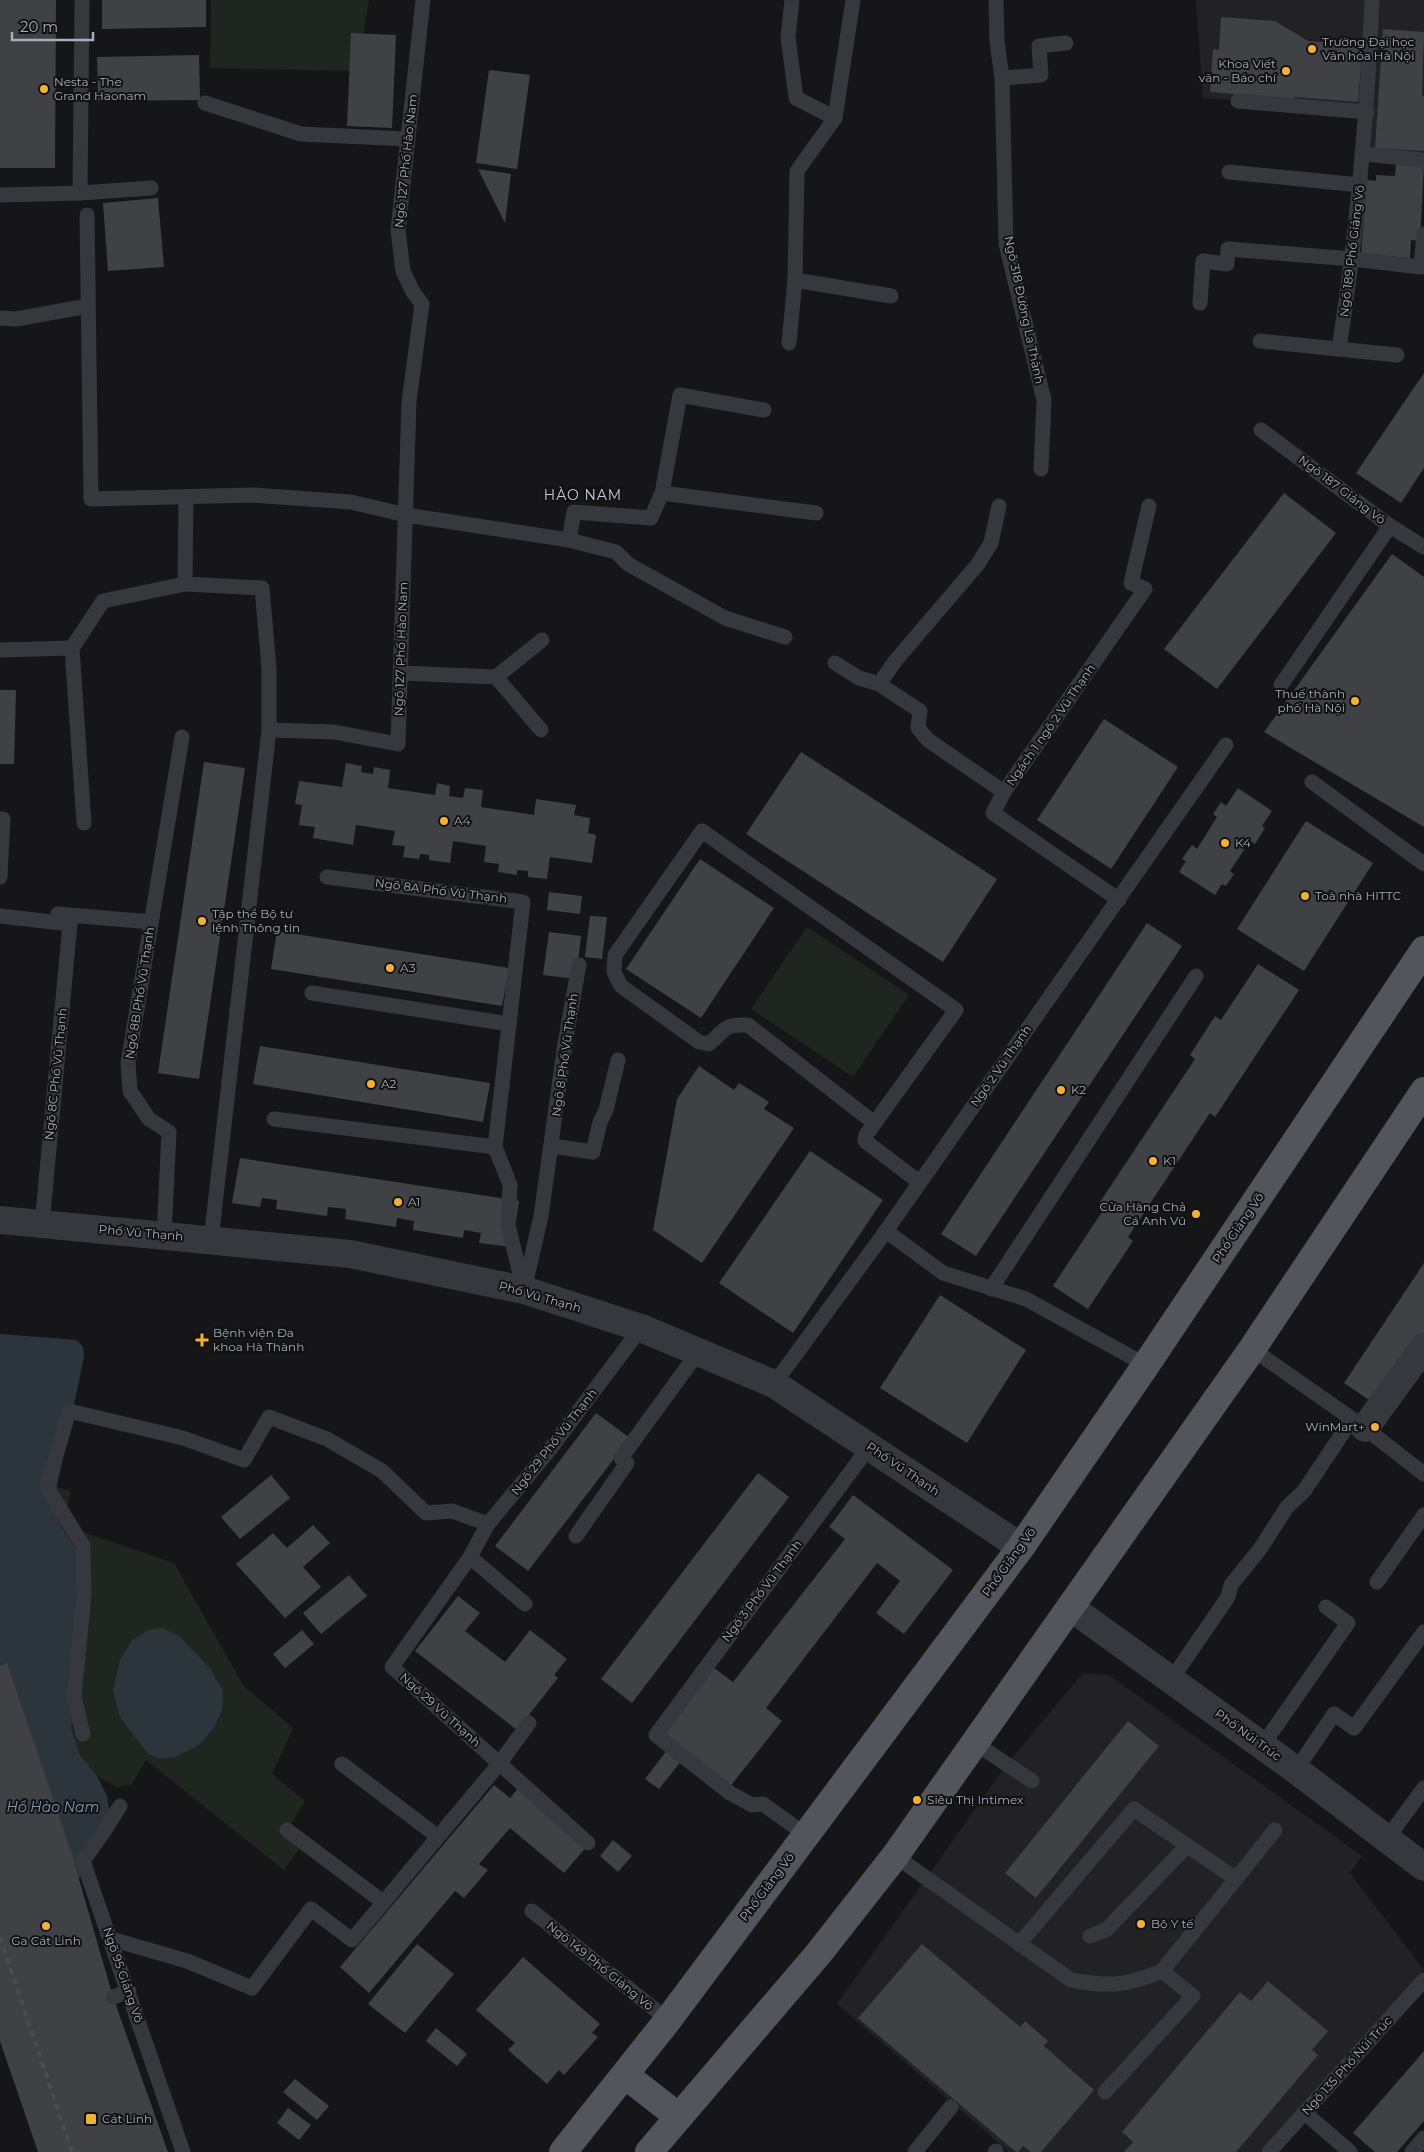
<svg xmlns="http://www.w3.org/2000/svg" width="1424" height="2152" font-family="Montserrat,sans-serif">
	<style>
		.built { fill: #222225 }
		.green { fill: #1e261f; fill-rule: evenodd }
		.water { fill: #2c353c }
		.building { fill: #404145 }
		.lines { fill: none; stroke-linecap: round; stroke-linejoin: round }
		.service { stroke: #37383d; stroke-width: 15 }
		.minor { stroke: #37383d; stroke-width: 28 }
		.tertiary { stroke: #37383d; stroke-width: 28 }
		.primary { stroke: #53555c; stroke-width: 28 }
		.rail { stroke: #4a4c52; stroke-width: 4; stroke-dasharray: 6 5; stroke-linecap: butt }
		.poi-dot { fill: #f2b134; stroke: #111113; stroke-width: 2 }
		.labels { text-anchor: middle; stroke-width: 4; stroke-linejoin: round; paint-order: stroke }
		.poi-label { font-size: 12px; fill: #a8adb8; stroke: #111113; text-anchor: start }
		.street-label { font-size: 12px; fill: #a8adb8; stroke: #111113 }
		.neighbourhood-label { font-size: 14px; letter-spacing: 1px; fill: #c9ccd4; stroke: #111113 }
		.water-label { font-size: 14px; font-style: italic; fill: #7f9bb3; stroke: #111113 }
	</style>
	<rect width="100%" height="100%" fill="#161618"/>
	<!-- built -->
	<g class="built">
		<path d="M1196,0H1424V153L1370,149L1373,110L1203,98Z"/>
		<path d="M1083,1673L1109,1675L1362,1856L1350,1873L1424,1970L1277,2152H1009L837,2004L1007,1764Z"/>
	</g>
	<!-- green -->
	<g class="green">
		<path d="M211,0H369L357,71L210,68Z"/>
		<path d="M807,927L909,995L853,1077L751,1009Z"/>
		<path d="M57,1487L71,1491L63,1525L174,1563L243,1685L293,1728L272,1774L305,1801L291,1824L306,1839L284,1870L146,1760L132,1784L117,1787L97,1776L80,1755L71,1727L91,1599L90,1580L84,1564L56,1519L53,1505ZM148,1630L198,1657L210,1668L120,1660L131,1641Z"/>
	</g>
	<!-- water -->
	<g class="water">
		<path d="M0,1334L77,1340L83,1347L84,1357L53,1505C59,1533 83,1552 90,1579C91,1585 91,1593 91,1599L71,1727L80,1755L97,1776L107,1796L110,1814L78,1881L0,1905Z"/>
		<path d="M163,1628L180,1637L210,1668L223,1691L222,1710L214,1728L199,1745L175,1757L160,1759L148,1754L120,1717L113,1691L120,1660L131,1641L148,1630Z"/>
	</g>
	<!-- building -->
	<g class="building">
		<path d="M0,0H56L55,168H0Z"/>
		<path d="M102,0H206V27L102,29Z"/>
		<path d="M1221,17L1275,21L1308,41L1363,45L1358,102L1294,97L1293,104L1280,98L1210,92L1213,49L1219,50Z"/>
		<path d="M1383,29L1424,32L1422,96H1424V151L1375,148Z"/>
		<path d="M351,33L396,35L392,128L347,126Z"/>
		<path d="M199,55L200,100L98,101L97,57Z"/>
		<path d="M489,70L530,75L517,169L476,163Z"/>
		<path d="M1396,163L1424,166L1420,241L1411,240L1410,258L1361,254L1367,180L1376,181V175L1395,176Z"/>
		<path d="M478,169L511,174L505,223Z"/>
		<path d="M158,198L164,267L108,271L103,203Z"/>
		<path d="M1424,373V468L1401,503L1356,473Z"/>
		<path d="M1284,493L1336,533L1217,689L1164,649Z"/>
		<path d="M1392,554L1424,577V827L1264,732Z"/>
		<path d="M0,690H16L14,764H0Z"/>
		<path d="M1104,719L1178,767L1111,869L1037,820Z"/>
		<path d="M801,752L997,879L943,962L746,834Z"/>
		<path d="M204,762L245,768L199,1079L158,1073Z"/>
		<path d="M346,763L362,766L361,772L373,774L374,767L390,770L388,788L435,795L437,783L450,786L449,796L463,798L465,788L483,790L481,807L534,815L536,799L576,805L574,815L590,818L588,833L596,835L592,863L550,857L547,879L528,877V871L517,870V875L498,872L499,864L484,862L486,846L453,841L450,863L429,860V855L420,854L419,859L403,857L405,846L392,845L395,831L356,825L353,845L313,838L315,827L299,825L302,805L295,804L299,781L342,787Z"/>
		<path d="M1238,788L1272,811L1262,826L1265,828L1255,844L1250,841L1230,871L1234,874L1226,886L1222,884L1215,895L1179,872L1186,861L1182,859L1192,845L1197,849L1217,817L1213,814L1221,802L1226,806Z"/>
		<path d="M1306,821L1373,863L1304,971L1237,929Z"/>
		<path d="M700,859L774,908L701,1018L626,969Z"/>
		<path d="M549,892L582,896L580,914L547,910Z"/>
		<path d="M590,916L607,917L602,959L585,957Z"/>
		<path d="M1147,923L1182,946L976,1256L941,1234Z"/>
		<path d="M277,931L509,968L502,1006L271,969Z"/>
		<path d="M549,932L581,936L576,979L543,975Z"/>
		<path d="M1258,964L1299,990L1215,1117L1210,1113L1128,1237L1133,1241L1088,1309L1053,1286L1104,1209L1098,1205L1195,1059L1190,1055L1215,1016L1221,1020Z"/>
		<path d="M260,1046L490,1083L483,1122L253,1084Z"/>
		<path d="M699,1066L734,1090L739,1083L769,1102L764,1109L794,1128L702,1263L653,1230L677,1099Z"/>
		<path d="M810,1151L883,1200L793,1333L719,1283Z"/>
		<path d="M240,1158L519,1201L512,1247L479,1243L481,1233L464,1230L463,1238L413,1230L414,1221L397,1218L396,1227L345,1219L346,1209L328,1207L327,1216L276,1209L277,1200L262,1198L260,1207L232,1203Z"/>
		<path d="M1424,1263V1337L1378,1406L1344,1383Z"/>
		<path d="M940,1295L1026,1350L967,1443L880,1388Z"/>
		<path d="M596,1413L630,1438L528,1571L495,1546Z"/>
		<path d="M758,1473L789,1497L632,1703L601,1679Z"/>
		<path d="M271,1475L290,1498L240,1539L221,1517Z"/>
		<path d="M853,1495L953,1570L904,1634L876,1613L900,1581L877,1563L766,1708L782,1721L728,1789L660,1736L714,1668L733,1682L845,1539L829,1527Z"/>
		<path d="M313,1525L330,1543L303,1567L321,1587L285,1618L236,1564L273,1533L287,1548Z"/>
		<path d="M349,1575L367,1596L321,1634L303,1613Z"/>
		<path d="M458,1596L480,1613L465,1631L505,1662L530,1630L567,1659L554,1675L558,1678L517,1730L415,1651Z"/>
		<path d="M302,1630L314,1644L285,1668L273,1654Z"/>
		<path d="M7,1663L72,1855L113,1997L168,2152H38L0,2041V1666Z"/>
		<path d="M1128,1721L1159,1746L1036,1898L1005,1873Z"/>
		<path d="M668,1749L682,1760L659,1789L645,1779Z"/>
		<path d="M494,1785L510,1798L521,1785L589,1844L564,1873L510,1828L479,1864L488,1870L464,1898L455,1891L369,1993L340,1967Z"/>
		<path d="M613,1840L632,1856L618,1872L600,1856Z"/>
		<path d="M417,1944L454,1974L405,2033L368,2004Z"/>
		<path d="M922,1944L1020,2027L1025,2021L1048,2041L1044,2046L1094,2090L1041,2152H1031L1023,2146L1018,2152H1016L858,2018Z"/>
		<path d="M523,1957L600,2024L592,2033L598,2037L564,2075L559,2070L547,2084L508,2050L515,2043L476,2010Z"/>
		<path d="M1268,1981L1328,2031L1312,2050L1318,2055L1236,2152H1124L1133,2142L1122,2132L1240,1992L1251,2001Z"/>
		<path d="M436,2028L467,2054L457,2066L426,2041Z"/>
		<path d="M1424,2051V2121L1397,2152H1375L1353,2133Z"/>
		<path d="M295,2079L329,2106L317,2120L283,2092Z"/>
		<path d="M288,2108L311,2125L299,2140L277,2123Z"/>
	</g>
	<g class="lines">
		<!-- service -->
		<g class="service">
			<path d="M82,0L80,193L151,188"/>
			<path d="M792,0L788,37L796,98L835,118"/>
			<path d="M996,0L997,41L1002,78L1006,244L1044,400L1041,469"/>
			<path d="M1002,78L1041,75L1039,46L1066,43"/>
			<path d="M1238,101L1367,112"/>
			<path d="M205,103L301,134L407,139"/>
			<path d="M1364,154L1424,160"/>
			<path d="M1229,172L1360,185"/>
			<path d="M0,195L80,193"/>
			<path d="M87,215L91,499L252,495L351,502L406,515L569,540L574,512L651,518L662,493L816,513"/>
			<path d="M795,280L891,296"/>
			<path d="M1200,303L1203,261L1227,264L1228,249L1353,259L1421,267L1424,234"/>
			<path d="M0,318L16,319L88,306"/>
			<path d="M1260,341L1397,355"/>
			<path d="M789,343L795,280L797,171L835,118L853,0"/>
			<path d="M1339,349C1357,233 1367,117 1372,0"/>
			<path d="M1261,430L1390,526L1424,547"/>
			<path d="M662,493L680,395L764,410"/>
			<path d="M999,506L991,543L978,564L896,660L879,684L920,711L918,728L928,740L1004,792"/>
			<path d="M569,540L616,552L628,564L725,618L785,637"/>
			<path d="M185,584L186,497"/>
			<path d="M72,648L103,601L185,584L262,588L269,668V730L211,1240"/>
			<path d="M72,648L84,823"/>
			<path d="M0,650L72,648"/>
			<path d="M835,663L859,678L879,684"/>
			<path d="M401,673L496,677L541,730"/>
			<path d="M496,677L542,640"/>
			<path d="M1281,685L1390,526"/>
			<path d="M269,730L334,732L398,744L409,402L422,304L413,292L403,271L398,230L423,0"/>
			<path d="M1312,782L1424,864"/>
			<path d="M0,819H3L0,877"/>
			<path d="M327,877L523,902L495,1147L510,1185L508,1225L524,1290"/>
			<path d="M1119,900L993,813L1004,792L1145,589L1131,583L1149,506"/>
			<path d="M58,914L151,922"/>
			<path d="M0,916L70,924L42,1224"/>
			<path d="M312,993L509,1024"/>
			<path d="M274,1119L495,1147"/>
			<path d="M873,1122L748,1025C722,1024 726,1030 709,1044L699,1042L621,986L614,972L615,955L702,831L956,1010L866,1135L865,1141L919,1182"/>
			<path d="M552,1146L593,1152L600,1122L606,1110L618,1060"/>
			<path d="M886,1231L943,1273L1026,1299L1146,1365"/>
			<path d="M164,1235L169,1132L149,1119L130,1091L128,1063L182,737"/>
			<path d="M525,1286L541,1216L565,1043L579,965"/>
			<path d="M991,1289L1196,976"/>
			<path d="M1252,1349L1365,1428L1424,1474"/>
			<path d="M774,1384L886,1231L1226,745"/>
			<path d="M576,1536L627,1463L621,1458L699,1351"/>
			<path d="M470,1557L525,1604"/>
			<path d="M1377,1582L1424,1515"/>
			<path d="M1171,1680L1228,1597L1231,1585L1260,1549L1287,1507L1304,1491L1352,1419"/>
			<path d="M83,1734L74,1697L84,1594L83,1546L47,1487L69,1411L183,1438L244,1460L269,1417L327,1439L382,1471L426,1513L452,1511L488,1524"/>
			<path d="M975,1743L1032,1781"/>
			<path d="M1262,1746L1348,1623L1326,1607"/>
			<path d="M342,1764L437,1836"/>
			<path d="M1296,1770L1334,1714L1354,1728L1424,1632"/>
			<path d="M120,1806L103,1833L83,1861L183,2152"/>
			<path d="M287,1830L383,1902"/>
			<path d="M806,1835L763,1804L752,1805L730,1793L656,1735L869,1447"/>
			<path d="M1386,1840L1424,1788"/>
			<path d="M588,1843L392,1667L470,1557L488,1524L547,1453L641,1328"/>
			<path d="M895,1856L1071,1980C1109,1987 1126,1986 1162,1971L1275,1830"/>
			<path d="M532,1911L668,2020"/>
			<path d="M1090,1936L1106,1930L1187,1846"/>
			<path d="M111,1939L187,1961L252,1988L311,1909L352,1940L499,1764L529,1723"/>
			<path d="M1019,1944L1134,1809L1236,1879"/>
			<path d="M113,1997L129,1991"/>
			<path d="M1105,2092L1193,1996L1162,1971"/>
			<path d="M1305,2113L1350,2152"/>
			<path d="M915,2152L951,2107"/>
			<path d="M995,2152L996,2151"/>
			<path d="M1269,2152L1424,1980"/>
			<path d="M1412,2152L1424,2138"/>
		</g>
		<!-- minor -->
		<path class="minor" d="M1365,1428L1424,1347"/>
		<!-- tertiary -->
		<g class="tertiary">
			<path d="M0,1220L350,1254L524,1290L641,1328L774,1384L1021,1547"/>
			<path d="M1070,1607L1296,1770L1424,1867"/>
		</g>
		<!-- primary -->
		<g class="primary">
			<path d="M625,2075L679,2117"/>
			<path d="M563,2152L668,2020L1021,1547L1146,1365L1424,950"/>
			<path d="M649,2152L819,1953L895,1856L1252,1349L1424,1091"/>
		</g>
		<!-- rail -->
		<path class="rail" d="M0,1937L72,2152"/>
	</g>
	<!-- markers -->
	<g class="poi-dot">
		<circle cx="1312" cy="49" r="5"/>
		<circle cx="1286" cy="71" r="5"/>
		<circle cx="44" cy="89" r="5"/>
		<circle cx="1355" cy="701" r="5"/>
		<circle cx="444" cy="821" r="5"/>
		<circle cx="1225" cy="843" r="5"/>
		<circle cx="1305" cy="896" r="5"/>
		<circle cx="202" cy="921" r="5"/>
		<circle cx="390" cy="968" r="5"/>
		<circle cx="371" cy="1084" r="5"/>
		<circle cx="1061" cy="1090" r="5"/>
		<circle cx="1153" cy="1161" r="5"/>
		<circle cx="398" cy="1202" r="5"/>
		<circle cx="1196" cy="1214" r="5"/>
		<path d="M199.5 1332.5h5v5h5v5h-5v5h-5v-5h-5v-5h5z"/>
		<circle cx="1375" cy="1427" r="5"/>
		<circle cx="917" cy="1800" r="5"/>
		<circle cx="1141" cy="1924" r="5"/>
		<circle cx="46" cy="1926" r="5"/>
		<rect x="85" y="2113" width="12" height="12" rx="2.5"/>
	</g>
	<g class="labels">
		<!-- poi labels -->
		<g class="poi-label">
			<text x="1322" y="46">Trường Đại học<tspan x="1322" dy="14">Văn hóa Hà Nội</tspan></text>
			<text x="1276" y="68" text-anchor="end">Khoa Viết<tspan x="1276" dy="14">văn - Báo chí</tspan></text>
			<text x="54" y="86">Nesta - The<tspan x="54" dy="14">Grand Haonam</tspan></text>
			<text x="1345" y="698" text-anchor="end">Thuế thành<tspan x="1345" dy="14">phố Hà Nội</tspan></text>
			<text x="454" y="825">A4</text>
			<text x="1235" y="847">K4</text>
			<text x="1315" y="900">Toà nhà HITTC</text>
			<text x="212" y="918">Tập thể Bộ tư<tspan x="212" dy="14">lệnh Thông tin</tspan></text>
			<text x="400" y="972">A3</text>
			<text x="381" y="1088">A2</text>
			<text x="1071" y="1094">K2</text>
			<text x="1163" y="1165">K1</text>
			<text x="408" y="1206">A1</text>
			<text x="1186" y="1211" text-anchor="end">Cửa Hàng Chả<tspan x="1186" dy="14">Cá Anh Vũ</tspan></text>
			<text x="213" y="1337">Bệnh viện Đa<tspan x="213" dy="14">khoa Hà Thành</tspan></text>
			<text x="1365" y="1431" text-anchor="end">WinMart+</text>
			<text x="927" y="1804">Siêu Thị Intimex</text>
			<text x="1151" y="1928">Bộ Y tế</text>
			<text x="46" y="1945" text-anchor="middle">Ga Cát Linh</text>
			<text x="102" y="2123">Cát Linh</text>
		</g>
		<!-- street labels -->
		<g class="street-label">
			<text transform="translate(406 161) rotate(-84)" y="4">Ngõ 127 Phố Hào Nam</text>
			<text transform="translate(1352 251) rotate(-83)" y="4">Ngõ 189 Phố Giảng Võ</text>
			<text transform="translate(1024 310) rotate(78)" y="4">Ngõ 318 Đường La Thành</text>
			<text transform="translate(1342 490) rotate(37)" y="4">Ngõ 187 Giảng Võ</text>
			<text transform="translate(401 649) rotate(-88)" y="4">Ngõ 127 Phố Hào Nam</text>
			<text transform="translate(1051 725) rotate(-55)" y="4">Ngách 1 ngõ 2 Vũ Thạnh</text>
			<text transform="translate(441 891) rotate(7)" y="4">Ngõ 8A Phố Vũ Thạnh</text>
			<text transform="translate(140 993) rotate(-81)" y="4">Ngõ 8B Phố Vũ Thạnh</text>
			<text transform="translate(565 1055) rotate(-82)" y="4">Ngõ 8 Phố Vũ Thạnh</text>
			<text transform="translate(1001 1066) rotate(-55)" y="4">Ngõ 2 Vũ Thạnh</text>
			<text transform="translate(56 1074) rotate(-84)" y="4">Ngõ 8C Phố Vũ Thạnh</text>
			<text transform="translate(1238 1228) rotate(-56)" y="4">Phố Giảng Võ</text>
			<text transform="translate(141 1233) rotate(5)" y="4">Phố Vũ Thạnh</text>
			<text transform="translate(540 1297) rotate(16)" y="4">Phố Vũ Thạnh</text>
			<text transform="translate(554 1442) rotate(-52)" y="4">Ngõ 29 Phố Vũ Thạnh</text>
			<text transform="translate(903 1469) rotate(34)" y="4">Phố Vũ Thạnh</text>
			<text transform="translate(1009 1562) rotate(-54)" y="4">Phố Giảng Võ</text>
			<text transform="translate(762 1591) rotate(-53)" y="4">Ngõ 3 Phố Vũ Thạnh</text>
			<text transform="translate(440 1710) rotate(42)" y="4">Ngõ 29 Vũ Thạnh</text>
			<text transform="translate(1248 1735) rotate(36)" y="4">Phố Núi Trúc</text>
			<text transform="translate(767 1887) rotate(-53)" y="4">Phố Giảng Võ</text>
			<text transform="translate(600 1966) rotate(39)" y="4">Ngõ 149 Phố Giảng Võ</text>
			<text transform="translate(123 1975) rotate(71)" y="4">Ngõ 95 Giảng Võ</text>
			<text transform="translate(1347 2066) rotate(-48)" y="4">Ngõ 135 Phố Núi Trúc</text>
		</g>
		<!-- neighbourhood labels -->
		<g class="neighbourhood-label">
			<text x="583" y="500">HÀO NAM</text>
		</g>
		<!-- water labels -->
		<g class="water-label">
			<text x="53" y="1812">Hồ Hào Nam</text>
		</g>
	</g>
	<!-- scale -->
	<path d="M12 32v8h81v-8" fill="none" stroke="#a8adb8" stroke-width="2.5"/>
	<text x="20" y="32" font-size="15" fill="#a8adb8" stroke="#111113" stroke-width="4" paint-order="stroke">20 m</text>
</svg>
